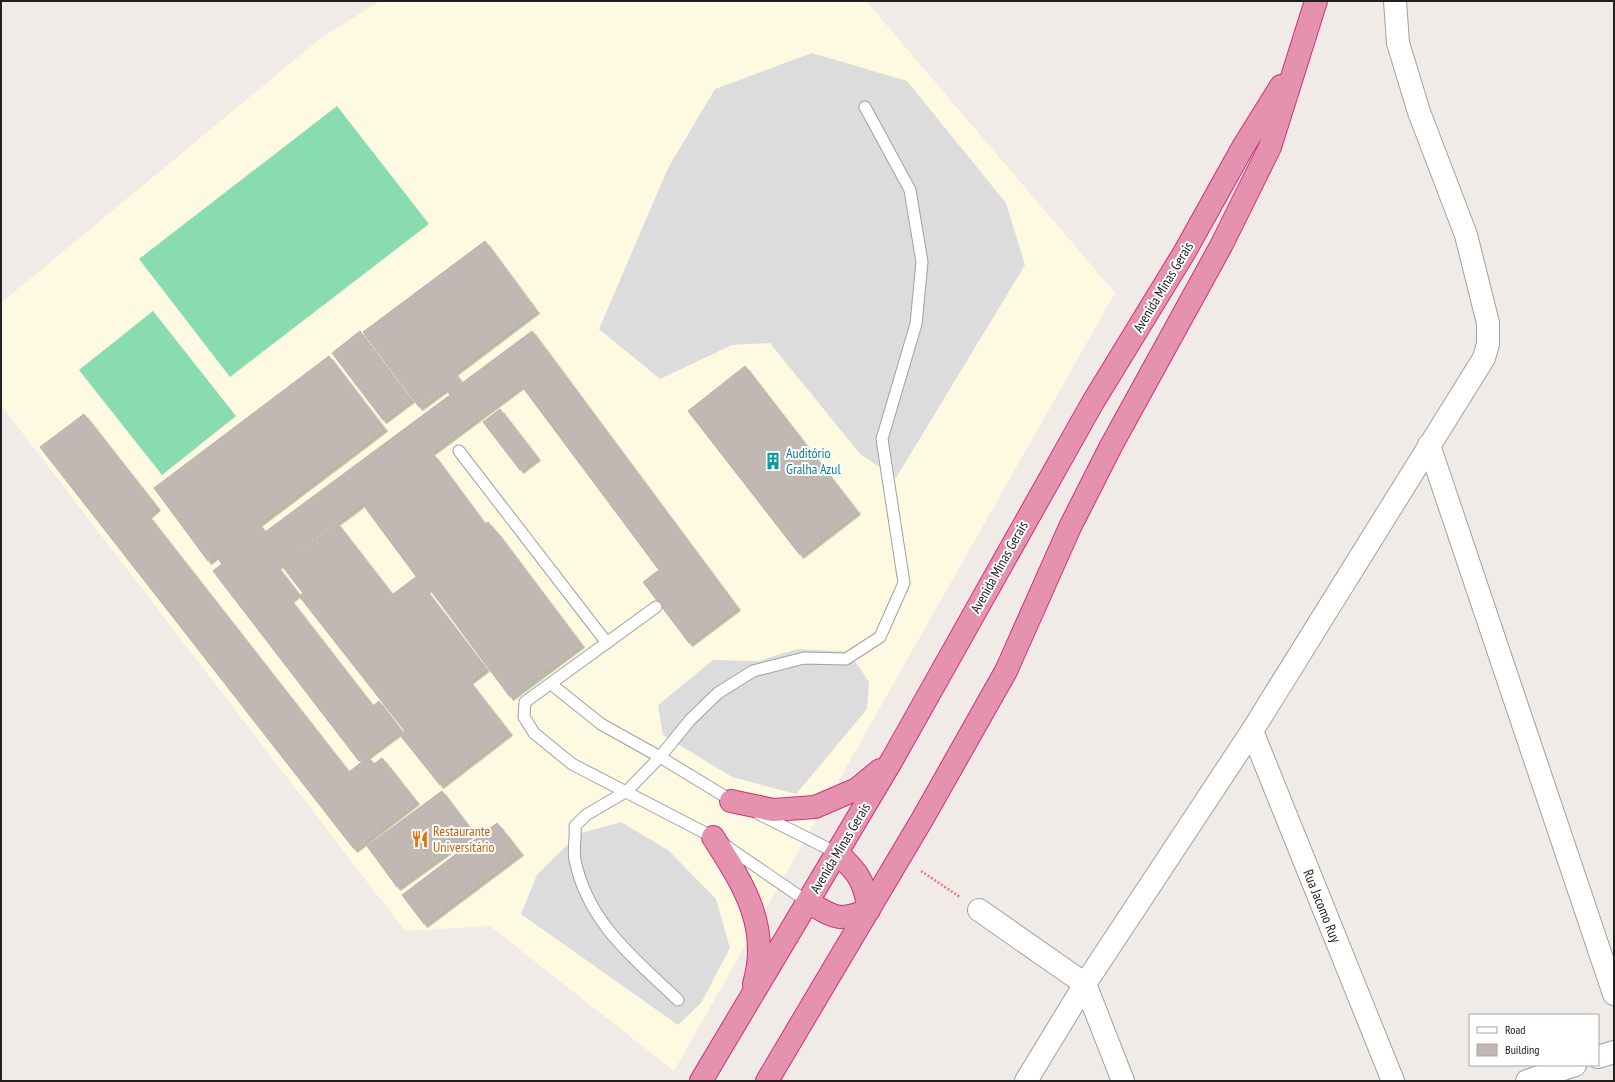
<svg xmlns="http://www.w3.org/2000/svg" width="1615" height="1082" font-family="'PT Sans Narrow',sans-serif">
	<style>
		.education { fill: #fefae2 }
		.pitch { fill: #88dcaf }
		.parking { fill: #dcdcdc }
		.building { fill: #c1b7b3; stroke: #c1b0a9; filter: url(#shadow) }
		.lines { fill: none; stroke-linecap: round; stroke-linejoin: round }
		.lane-casing { stroke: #a1a1a1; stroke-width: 13 }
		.street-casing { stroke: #a1a1a1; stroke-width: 24 }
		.highway-casing { stroke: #d52d80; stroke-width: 24 }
		.path { stroke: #f57379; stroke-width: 2.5; stroke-dasharray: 2 2; stroke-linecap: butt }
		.lane { stroke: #fff; stroke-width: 11 }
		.street { stroke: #fff; stroke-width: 22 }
		.highway { stroke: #e492ae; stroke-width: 22 }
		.labels { text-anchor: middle; stroke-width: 4; stroke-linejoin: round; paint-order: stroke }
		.street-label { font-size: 14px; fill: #202020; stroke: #fff }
		.culture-label { font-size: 14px; fill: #0d838f; stroke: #fff; text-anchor: start }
		.food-label { font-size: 14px; fill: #c56008; stroke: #fff; text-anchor: start }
	</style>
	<defs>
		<filter id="shadow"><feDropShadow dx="3.5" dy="3.5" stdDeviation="0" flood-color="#0004"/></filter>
	</defs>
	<rect width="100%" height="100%" fill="#f0ebe7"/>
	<!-- education -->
	<path class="education" d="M380,1H866L1115,293L674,1071L490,926L405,931L1,405V303L321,38Z"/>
	<!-- pitch -->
	<g class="pitch">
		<path d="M337,106L429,224L230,377L139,259Z"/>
		<path d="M153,311L236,416L162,475L79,370Z"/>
	</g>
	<!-- parking -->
	<g class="parking">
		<path d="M812,53L907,81L1006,203L1025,265L896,478L860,454L770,343L732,345L660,379L599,329L668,168L715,89Z"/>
		<path d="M797,649L849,652L869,682L867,709L796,794L732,777L663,735L658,705L713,660L758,661Z"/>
		<path d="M621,822L668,850L716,899L730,948L701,1003L678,1025L521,914L537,875L578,834Z"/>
	</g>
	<!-- building -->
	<g class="building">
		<path d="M485,241L536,310L454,372L462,383L532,331L737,607L689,643L643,582L659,570L521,385L254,583L196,505L227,482L265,532L450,395L445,388L419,407L363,332Z"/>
		<path d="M360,331L411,399L383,420L332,353Z"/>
		<path d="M329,356L384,428L208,561L154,488Z"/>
		<path d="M745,366L857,511L800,555L688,411Z"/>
		<path d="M500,409L537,457L520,470L483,422Z"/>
		<path d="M84,414L157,507L148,515L349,772L368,757L374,764L382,758L416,801L354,849L40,447Z"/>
		<path d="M434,455L488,528L418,579L364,506Z"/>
		<path d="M488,522L498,535L426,590L486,668L458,689L388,598Z"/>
		<path d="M337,523L461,683L467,678L509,732L440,785L400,735L405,731L299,596L303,593L282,566Z"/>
		<path d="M227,531L242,550L256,539L298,593L290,599L373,706L379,701L401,730L359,761L213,571L222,564L209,546Z"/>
		<path d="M496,531L581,644L510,697L426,584Z"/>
		<path d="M442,791L473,832L397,887L367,846Z"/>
		<path d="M497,823L520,852L424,924L402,895Z"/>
	</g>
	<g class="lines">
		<!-- lane casing -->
		<g class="lane-casing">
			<g id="lane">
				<path d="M459,451L607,643"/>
				<path d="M656,607L525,702L524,717L534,733L572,764L713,837L808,902"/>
				<path d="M551,684L601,724L660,757L734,802"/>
				<path d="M759,814L837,853"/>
				<path d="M678,1000C634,958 588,923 575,860C573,849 576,837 575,826L586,815L627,791L660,757L690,720L718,693L753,671L804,658L846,659L880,637L904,583L882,439L916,324L922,262L910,190L865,107"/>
			</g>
		</g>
		<!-- street casing -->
		<g class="street-casing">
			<g id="street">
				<path d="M1429,445L1614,994"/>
				<path d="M1252,731L1393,1081"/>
				<path d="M979,910L1085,984L1123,1081"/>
				<path d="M1598,1057L1614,1052"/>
				<path d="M1026,1081L1085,984L1252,731L1484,358L1488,344V323L1466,235L1419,112L1398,43L1395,1"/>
				<path d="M1527,1081L1575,1065"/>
			</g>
		</g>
		<!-- highway casing -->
		<g class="highway-casing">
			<g id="highway">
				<path d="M731,801L773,810L815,807L857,789L880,770"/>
				<path d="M713,837C743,884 771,926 754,984"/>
				<path d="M808,902C835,918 838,922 869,910C864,881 859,873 837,853"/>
				<path d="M701,1081L892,760L1093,402L1184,253L1243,147L1281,86"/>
				<path d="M767,1081L923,818L1006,671L1070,527L1111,446L1221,246L1270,147L1316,1"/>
			</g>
		</g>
		<!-- path -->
		<path class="path" d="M921,871L960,897"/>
		<!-- lane -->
		<use href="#lane" class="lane"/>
		<!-- street -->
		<use href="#street" class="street"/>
		<!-- highway -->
		<use href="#highway" class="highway"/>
	</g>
	<!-- icons -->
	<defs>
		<g id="building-bare" transform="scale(1.38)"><path d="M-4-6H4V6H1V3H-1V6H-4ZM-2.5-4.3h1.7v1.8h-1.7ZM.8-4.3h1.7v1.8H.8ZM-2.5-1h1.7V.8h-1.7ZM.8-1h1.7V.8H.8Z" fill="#0f9aa8" stroke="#fff" stroke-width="2.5" paint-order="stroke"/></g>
		<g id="restaurant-bare" transform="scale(1.38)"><path d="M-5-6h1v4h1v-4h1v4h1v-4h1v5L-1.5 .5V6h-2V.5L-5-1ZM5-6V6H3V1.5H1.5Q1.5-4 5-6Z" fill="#e8710a" stroke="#fff" stroke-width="2.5" paint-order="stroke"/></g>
	</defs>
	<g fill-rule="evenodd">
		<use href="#building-bare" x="773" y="461"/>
		<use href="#restaurant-bare" x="420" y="839"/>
	</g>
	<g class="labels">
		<!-- street labels -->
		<g class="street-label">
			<text transform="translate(1163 287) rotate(-59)" y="5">Avenida Minas Gerais</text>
			<text transform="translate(999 567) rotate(-61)" y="5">Avenida Minas Gerais</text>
			<text transform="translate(840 848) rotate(-59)" y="5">Avenida Minas Gerais</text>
			<text transform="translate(1322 906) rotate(68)" y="5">Rua Jacomo Ruy</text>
		</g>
		<!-- culture labels -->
		<g class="culture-label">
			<text x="786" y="458">Auditório<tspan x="786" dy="16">Gralha Azul</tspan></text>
		</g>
		<!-- food labels -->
		<g class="food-label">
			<text x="433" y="836">Restaurante<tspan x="433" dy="16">Universitário</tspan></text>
		</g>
	</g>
	<!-- border -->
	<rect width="1615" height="1082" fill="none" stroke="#202020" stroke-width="4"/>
	<!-- legend -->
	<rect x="1469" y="1014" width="130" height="52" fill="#ffffff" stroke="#a6a6a6"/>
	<rect x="1477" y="1027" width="20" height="6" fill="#ffffff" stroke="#a6a6a6"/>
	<text x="1505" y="1034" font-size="12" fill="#202020">Road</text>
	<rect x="1477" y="1044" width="20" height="12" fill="#c1b7b3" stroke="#a6a6a6"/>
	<text x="1505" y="1054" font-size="12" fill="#202020">Building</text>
</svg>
